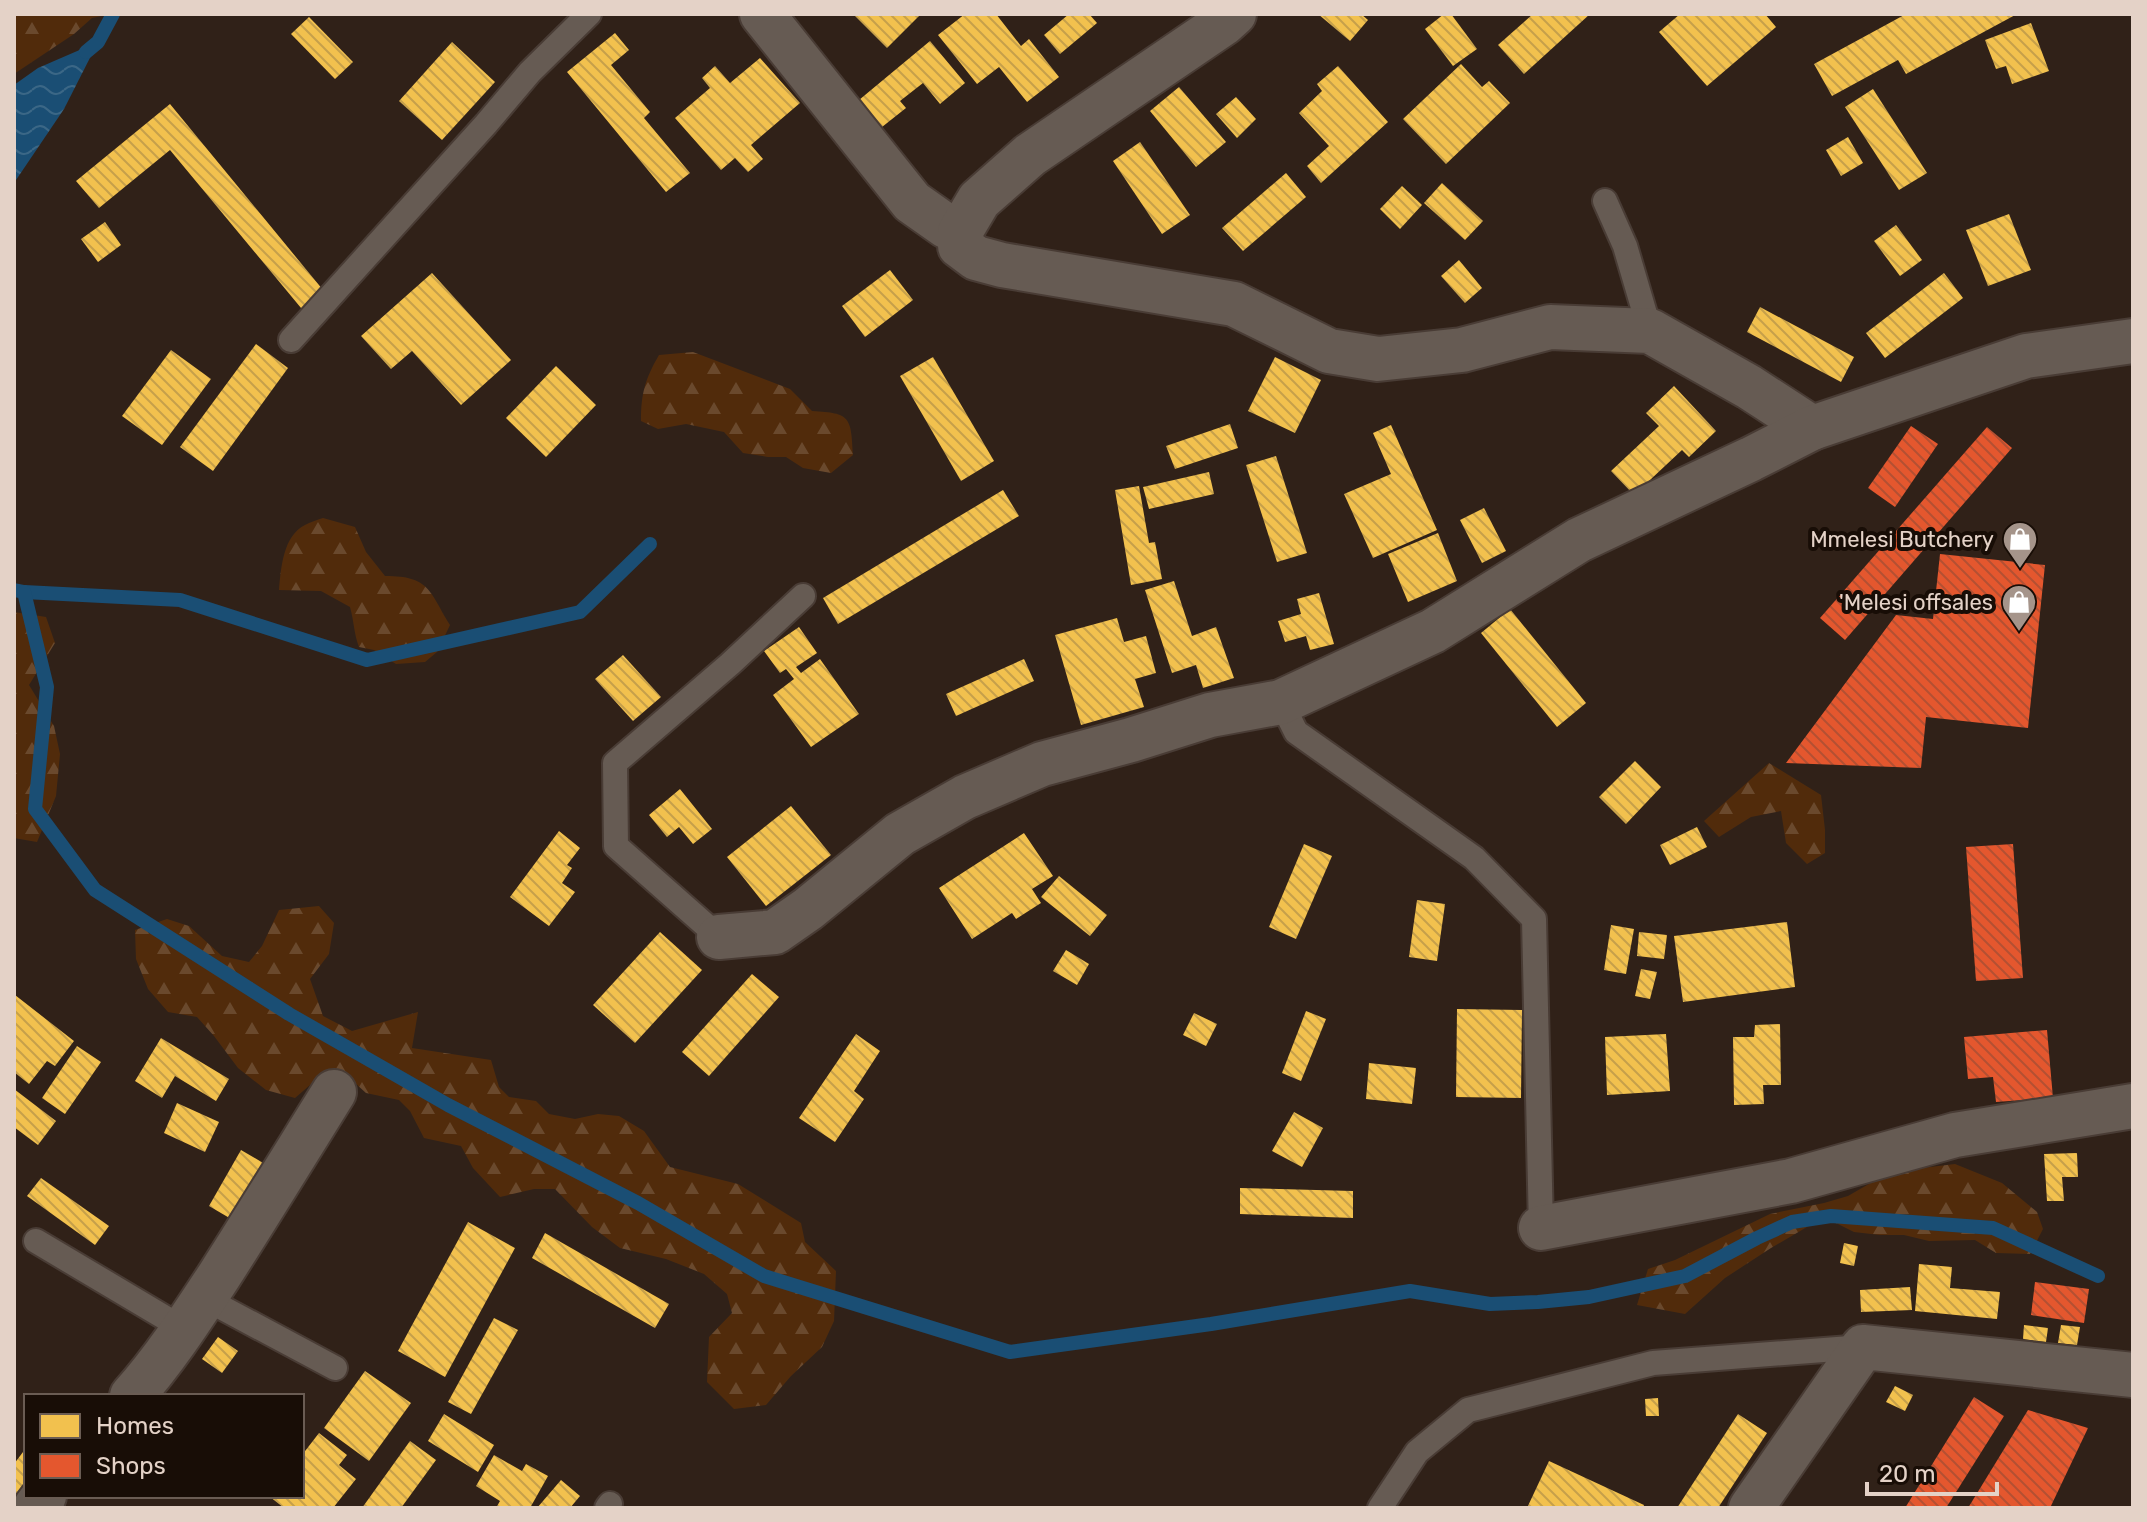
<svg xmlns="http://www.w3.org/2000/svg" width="2147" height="1522" font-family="Rubik,sans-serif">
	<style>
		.forest { fill: url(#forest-firs) }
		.water { fill: url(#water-waves) }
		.homes { fill: url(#homes-back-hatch) }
		.shops { fill: url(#shops-back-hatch) }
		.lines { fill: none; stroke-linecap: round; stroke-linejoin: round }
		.stream { stroke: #1a4e74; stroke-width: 14 }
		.lane-casing { stroke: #493c35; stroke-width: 28 }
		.street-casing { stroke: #493c35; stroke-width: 48 }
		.lane { stroke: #665b53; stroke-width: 24 }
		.street { stroke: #665b53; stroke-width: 44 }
		.labels { text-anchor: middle; stroke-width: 8; stroke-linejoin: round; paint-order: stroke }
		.poi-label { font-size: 22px; fill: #e4d2c7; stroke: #180d06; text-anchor: end }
	</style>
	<defs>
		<pattern id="forest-firs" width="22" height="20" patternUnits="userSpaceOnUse" patternTransform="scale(2)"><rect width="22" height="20" fill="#512b0b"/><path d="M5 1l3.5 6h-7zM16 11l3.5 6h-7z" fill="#6a492d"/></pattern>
		<pattern id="water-waves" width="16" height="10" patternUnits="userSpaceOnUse" patternTransform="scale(2)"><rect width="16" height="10" fill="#1a4e74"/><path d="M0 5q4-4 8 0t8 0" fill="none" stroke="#3b6786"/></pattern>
		<pattern id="homes-back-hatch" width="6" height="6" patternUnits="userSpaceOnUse" patternTransform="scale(2)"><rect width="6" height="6" fill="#f2c14e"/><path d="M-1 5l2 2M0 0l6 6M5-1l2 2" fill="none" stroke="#c6a04a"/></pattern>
		<pattern id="shops-back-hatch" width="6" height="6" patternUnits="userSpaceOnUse" patternTransform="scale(2)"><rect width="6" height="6" fill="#e4572e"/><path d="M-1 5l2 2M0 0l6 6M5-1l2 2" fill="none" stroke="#b45032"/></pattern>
	</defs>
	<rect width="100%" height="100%" fill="#302118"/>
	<!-- forest -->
	<g class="forest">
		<path d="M14,14H111L92,18L74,34L14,74Z"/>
		<path d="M693,352L790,389L812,411C851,413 851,417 853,455L831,473L803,468L786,457H768L743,453L724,432L686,424L658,429L641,421C641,394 645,379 659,355Z"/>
		<path d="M323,518L355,527L366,552L385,576C430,576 429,591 450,625L437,652L425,662L396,664L374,650L359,647C354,634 354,621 350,607L321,591L279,590C281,568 283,536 305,525C310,522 317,520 323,518Z"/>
		<path d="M14,612L46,617L55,643L29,685L54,726L60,754L56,796L37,842L14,838Z"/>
		<path d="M1769,763L1821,795L1825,830V853L1807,864L1786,843L1781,811L1751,817L1719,837L1704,821Z"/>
		<path d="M319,906L334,923L329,954L310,979L323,1016L352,1031L418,1012L412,1048L491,1060L499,1087L509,1097L536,1101L549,1114L575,1119L598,1114L619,1116L644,1131L670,1167L738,1184L801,1223L805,1242L836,1271L834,1321L822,1347L791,1376L766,1405L734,1409L707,1382L709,1337L732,1313L727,1294L704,1274L666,1259L620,1248L592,1227L555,1189H534L500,1197L473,1168L461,1146L424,1138L410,1111L399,1100L366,1093L344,1073L317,1079L295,1098L266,1090L238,1068L214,1036L197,1017L168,1012L148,989L136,959L135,930L167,919L189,926L222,956L249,962L262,946L279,910Z"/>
		<path d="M1955,1164L2002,1183L2037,1212L2043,1229L2030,1254L1996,1253L1975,1240L1929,1241L1904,1235H1880L1854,1232L1824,1217L1771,1248L1725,1278L1685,1314L1637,1305L1648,1269L1675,1260L1770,1214L1824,1203L1848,1196L1881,1177L1922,1168Z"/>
	</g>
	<!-- water -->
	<path class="water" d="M98,42L64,109L14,183V85L38,68Z"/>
	<!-- homes -->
	<g class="homes">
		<path d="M853,14H921L887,48Z"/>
		<path d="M965,14H996L1021,46L1029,39L1059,77L1027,102L999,67L977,84L938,35Z"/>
		<path d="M1069,14H1089L1097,23L1060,54L1044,35Z"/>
		<path d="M1318,14H1361L1368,20L1350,41Z"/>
		<path d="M1444,14H1451L1477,49L1453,66L1425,29Z"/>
		<path d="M1533,14H1590L1524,74L1498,45Z"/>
		<path d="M1680,14H1765L1776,27L1707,86L1659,32Z"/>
		<path d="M1906,14H2017L1906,74L1898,60L1832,96L1814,64Z"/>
		<path d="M309,17L353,62L335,79L291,34Z"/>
		<path d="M2031,23L2049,71L2012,84L2006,66L1996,69L1985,40Z"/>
		<path d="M615,33L629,50L611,65L650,112L644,118L690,173L666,192L567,72Z"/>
		<path d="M930,41L965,83L940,104L923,83L900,101L906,108L882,127L859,100Z"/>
		<path d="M452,42L495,82L442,140L399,101Z"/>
		<path d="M760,58L800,103L751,145L763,159L748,172L735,158L721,170L675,118L710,88L702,78L715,66L730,83Z"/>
		<path d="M1461,64L1482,87L1489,81L1510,103L1446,164L1403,119Z"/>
		<path d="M1338,66L1388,122L1321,183L1307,166L1329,146L1299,113L1322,91L1317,84Z"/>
		<path d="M1179,87L1226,142L1196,167L1150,111Z"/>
		<path d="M1873,89L1927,173L1899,190L1845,107Z"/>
		<path d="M1236,97L1256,119L1237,138L1216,114Z"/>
		<path d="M170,104L328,296L306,314L170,150L99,208L76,181Z"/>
		<path d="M1848,137L1863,163L1841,176L1826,150Z"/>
		<path d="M1140,142L1190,215L1162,234L1113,161Z"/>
		<path d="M1286,173L1306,197L1243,251L1222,228Z"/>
		<path d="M1442,183L1483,221L1465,240L1424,203Z"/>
		<path d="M1402,186L1422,205L1400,229L1380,209Z"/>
		<path d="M2009,214L2031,270L1988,286L1966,230Z"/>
		<path d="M105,222L121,245L98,262L81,239Z"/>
		<path d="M1896,225L1922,260L1900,276L1874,241Z"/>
		<path d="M1459,260L1482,288L1465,303L1441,276Z"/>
		<path d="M890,270L913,300L865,337L842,306Z"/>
		<path d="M432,273L511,360L461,405L412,351L391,369L361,336Z"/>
		<path d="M1944,273L1963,298L1885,358L1866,333Z"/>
		<path d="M1760,307L1854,357L1841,382L1747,332Z"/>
		<path d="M256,344L288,368L213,471L180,447Z"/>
		<path d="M171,350L211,379L162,445L122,416Z"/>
		<path d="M933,357L994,461L961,481L900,376Z"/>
		<path d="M1275,357L1321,380L1295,433L1248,411Z"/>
		<path d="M556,366L596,405L546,457L506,418Z"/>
		<path d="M1674,386L1716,431L1689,457L1682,450L1634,495L1611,471L1659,426L1646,413Z"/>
		<path d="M1230,424L1238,448L1175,469L1166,446Z"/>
		<path d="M1391,425L1437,530L1373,558L1344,494L1391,474L1373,433Z"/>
		<path d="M1276,456L1307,553L1277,562L1246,465Z"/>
		<path d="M1209,472L1214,494L1149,509L1143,487Z"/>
		<path d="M1139,486L1149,543L1155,542L1162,579L1131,585L1115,490Z"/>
		<path d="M1003,490L1019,516L838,624L823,598Z"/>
		<path d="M1484,508L1506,551L1482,563L1460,520Z"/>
		<path d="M1438,533L1457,581L1408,602L1388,554Z"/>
		<path d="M1174,581L1192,636L1216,627L1234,678L1203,688L1196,665L1172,673L1145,590Z"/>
		<path d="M1319,593L1334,644L1310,650L1306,636L1285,642L1278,621L1301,614L1297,599Z"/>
		<path d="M1510,609L1586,703L1557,727L1481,633Z"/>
		<path d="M1117,618L1124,642L1146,636L1156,673L1135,679L1144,707L1081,725L1055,635Z"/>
		<path d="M799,627L817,653L796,667L801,673L820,659L859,714L811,747L773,695L794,679L786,669L780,673L764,651Z"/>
		<path d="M623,655L661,697L633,721L595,679Z"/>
		<path d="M1024,659L1034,681L956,716L946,694Z"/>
		<path d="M1635,761L1661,787L1626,824L1599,797Z"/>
		<path d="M680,789L712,829L693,844L679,827L667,837L649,815Z"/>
		<path d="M791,806L831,855L766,906L727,857Z"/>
		<path d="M1697,827L1707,847L1670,865L1660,845Z"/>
		<path d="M559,831L580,848L567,865L572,868L562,883L575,892L549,926L510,897Z"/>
		<path d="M1024,833L1053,876L1032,889L1041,903L1016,919L1012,913L972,939L939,888Z"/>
		<path d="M1304,844L1332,856L1296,939L1269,927Z"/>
		<path d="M1059,876L1107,915L1090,936L1041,897Z"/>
		<path d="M1417,900L1445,904L1437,961L1409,957Z"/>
		<path d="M1787,922L1795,987L1683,1002L1674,936Z"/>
		<path d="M1611,925L1634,929L1626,974L1604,970Z"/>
		<path d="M660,932L702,970L635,1043L593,1005Z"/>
		<path d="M1639,932L1667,935L1664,959L1637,956Z"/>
		<path d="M1066,950L1089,964L1077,985L1053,971Z"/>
		<path d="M1641,969L1657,972L1650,999L1635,996Z"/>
		<path d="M752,974L779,997L709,1076L682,1052Z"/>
		<path d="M15,995L74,1041L55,1066L47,1061L29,1084L14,1072Z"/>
		<path d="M1457,1009L1522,1010L1521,1098L1456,1097Z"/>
		<path d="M1306,1011L1326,1019L1301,1081L1282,1073Z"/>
		<path d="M1194,1013L1217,1024L1206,1046L1183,1035Z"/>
		<path d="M1780,1024L1781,1085H1763L1764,1104L1734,1105L1733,1037H1754L1755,1025Z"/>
		<path d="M856,1034L880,1051L854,1091L864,1099L835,1142L799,1118Z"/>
		<path d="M1666,1034L1670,1091L1607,1095L1605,1037Z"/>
		<path d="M161,1038L229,1079L216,1101L175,1076L162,1098L135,1081Z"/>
		<path d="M77,1046L101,1062L65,1114L42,1098Z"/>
		<path d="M1369,1063L1416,1068L1412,1104L1366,1099Z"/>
		<path d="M14,1089L56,1121L38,1145L14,1127Z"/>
		<path d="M177,1103L219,1122L205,1152L164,1133Z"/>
		<path d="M1294,1112L1323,1128L1302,1167L1272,1151Z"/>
		<path d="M241,1150L270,1167L238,1223L209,1206Z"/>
		<path d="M2077,1153L2078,1177H2062L2064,1201H2047L2044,1154Z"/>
		<path d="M41,1178L109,1226L95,1245L27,1196Z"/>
		<path d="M1240,1188L1353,1191V1218L1240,1214Z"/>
		<path d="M468,1222L515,1248L445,1377L398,1351Z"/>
		<path d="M545,1233L669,1304L655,1328L532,1258Z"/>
		<path d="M1844,1243L1858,1246L1854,1266L1840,1263Z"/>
		<path d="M1919,1264L1952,1267L1950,1288L2000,1292L1997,1319L1915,1311Z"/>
		<path d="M1910,1287L1912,1310L1861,1312L1860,1290Z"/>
		<path d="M494,1318L518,1330L471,1414L448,1402Z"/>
		<path d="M2024,1325L2048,1328L2046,1342L2023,1339Z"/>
		<path d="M2061,1325L2080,1327L2077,1345L2058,1343Z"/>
		<path d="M218,1337L238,1351L222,1373L202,1359Z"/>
		<path d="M365,1371L411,1403L369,1461L324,1428Z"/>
		<path d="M1895,1386L1913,1395L1905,1411L1886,1402Z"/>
		<path d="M1658,1398L1659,1416H1646L1645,1399Z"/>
		<path d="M444,1414L494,1445L478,1472L428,1441Z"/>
		<path d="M1738,1414L1767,1433L1718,1508H1677Z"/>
		<path d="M319,1433L347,1455L339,1465L356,1479L333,1508H284L269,1496H302V1455Z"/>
		<path d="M410,1441L436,1460L401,1508H362Z"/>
		<path d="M26,1448V1496L14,1505V1464Z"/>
		<path d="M494,1455L522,1471L526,1464L548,1476L530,1508H496L500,1501L476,1486Z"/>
		<path d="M1549,1461L1644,1505L1643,1508H1527Z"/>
		<path d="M561,1480L580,1496L570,1508H537Z"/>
	</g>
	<!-- shops -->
	<g class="shops">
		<path d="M1911,426L1938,444L1895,507L1868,488Z"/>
		<path d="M1987,427L2012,448L1845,640L1820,618Z"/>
		<path d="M1940,554L2045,565L2028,728L1926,717L1921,768L1786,763L1896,615L1933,619Z"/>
		<path d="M2013,844L2023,978L1976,981L1966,847Z"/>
		<path d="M2047,1030L2053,1098L1996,1102L1993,1077L1968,1079L1964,1037Z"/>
		<path d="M2035,1282L2089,1289L2084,1323L2031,1315Z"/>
		<path d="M1974,1397L2004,1416L1946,1508H1905Z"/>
		<path d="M2028,1410L2088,1428L2050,1508H1968Z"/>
	</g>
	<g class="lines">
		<!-- stream -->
		<g class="stream">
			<path d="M86,52L98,42L113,14"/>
			<path d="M14,590L24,592L180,600L367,660L580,612L650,544"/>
			<path d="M24,592L47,687L35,809L95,890L289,1014L448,1105L638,1203L764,1276L1010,1352L1211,1324L1410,1291L1490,1304L1538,1302L1589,1297L1685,1276L1757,1238L1792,1222L1831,1216L1993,1228L2098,1276"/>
		</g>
		<!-- lane casing -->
		<g class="lane-casing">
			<g id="lane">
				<path d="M1605,201L1625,246L1650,331"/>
				<path d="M291,340L486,124L530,72L589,14"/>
				<path d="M1281,702L1296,732L1474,858L1534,919L1541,1228"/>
				<path d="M719,937L616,846L615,763L730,664L803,596"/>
				<path d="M36,1241L184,1329"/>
				<path d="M204,1298L335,1368"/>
				<path d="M607,1508L610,1504"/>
				<path d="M1380,1508L1417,1452L1468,1410L1653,1363L1863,1347"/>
			</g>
		</g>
		<!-- street casing -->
		<g class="street-casing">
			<g id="street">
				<path d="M762,14L912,202L946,226L960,232"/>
				<path d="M1234,14L1224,23L1030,155L979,200L960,232V246L976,258L1002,265L1234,304L1329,351L1378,359L1462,350L1550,327L1650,331L1749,387L1812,428"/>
				<path d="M719,937L775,932L808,909L900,834L965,797L1042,764L1131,740L1210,715L1281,702L1433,631L1579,540L1751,459L1812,428L2026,356L2133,341"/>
				<path d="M1541,1228L1791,1181L1955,1135L2133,1106"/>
				<path d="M132,1396C165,1359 192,1317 219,1276C258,1215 296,1153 334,1092"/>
				<path d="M35,1508L44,1496"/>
				<path d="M1751,1508L1863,1347L2133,1375"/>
			</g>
		</g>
		<!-- lane -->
		<use href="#lane" class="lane"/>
		<!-- street -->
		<use href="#street" class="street"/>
	</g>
	<!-- icons -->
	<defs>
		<g id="shop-pin" transform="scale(1.8)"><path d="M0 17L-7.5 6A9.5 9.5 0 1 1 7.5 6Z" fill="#a5948a" stroke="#180d06"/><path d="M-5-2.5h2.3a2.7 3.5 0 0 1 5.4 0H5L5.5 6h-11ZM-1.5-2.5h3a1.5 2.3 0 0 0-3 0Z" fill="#fff"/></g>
	</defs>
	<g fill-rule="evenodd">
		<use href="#shop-pin" x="2020" y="539"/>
		<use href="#shop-pin" x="2019" y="602"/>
	</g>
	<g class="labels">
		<!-- poi labels -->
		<g class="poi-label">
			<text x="1994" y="547">Mmelesi Butchery</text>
			<text x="1993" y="610">'Melesi offsales</text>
		</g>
	</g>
	<!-- border -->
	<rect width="2147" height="1522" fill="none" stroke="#e4d2c7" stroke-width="32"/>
	<!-- legend -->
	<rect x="24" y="1394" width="280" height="104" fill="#180d06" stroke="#6a5c53" stroke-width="2"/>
	<rect x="40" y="1414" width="40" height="24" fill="#f2c14e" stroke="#6a5c53" stroke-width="2"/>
	<text x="96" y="1434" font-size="24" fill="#e4d2c7">Homes</text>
	<rect x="40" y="1454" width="40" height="24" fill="#e4572e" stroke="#6a5c53" stroke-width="2"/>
	<text x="96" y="1474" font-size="24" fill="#e4d2c7">Shops</text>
	<!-- scale -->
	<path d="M1867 1482v12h130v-12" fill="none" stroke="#e4d2c7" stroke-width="4"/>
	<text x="1879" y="1482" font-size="24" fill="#e4d2c7" stroke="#180d06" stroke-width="6" paint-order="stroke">20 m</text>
</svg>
